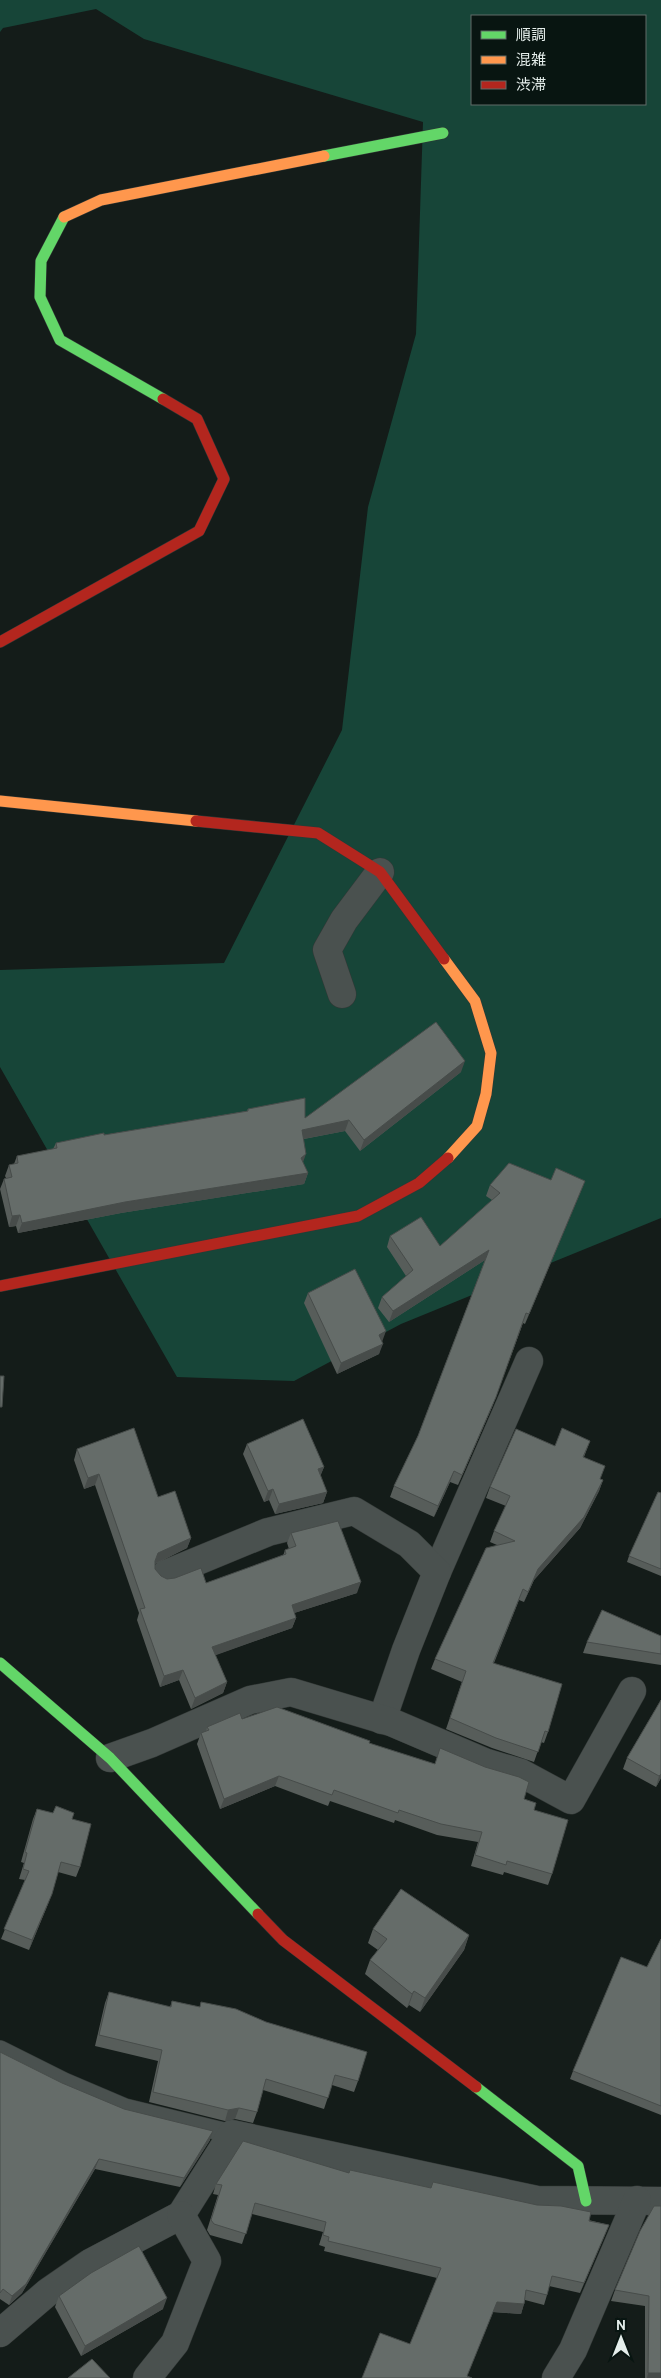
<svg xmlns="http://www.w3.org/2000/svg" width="661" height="2378" font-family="Cabin,'Noto Sans JP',sans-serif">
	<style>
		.green { fill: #174538; fill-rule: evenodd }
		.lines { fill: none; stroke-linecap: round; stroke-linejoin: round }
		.lane-casing { stroke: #323836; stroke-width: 20 }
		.street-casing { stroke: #323836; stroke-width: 29 }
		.fast-casing { stroke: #323836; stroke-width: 12 }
		.slow-casing { stroke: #323836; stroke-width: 12 }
		.jam-casing { stroke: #323836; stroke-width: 12 }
		.lane { stroke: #4a514f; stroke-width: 19 }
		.street { stroke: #4a514f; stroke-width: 28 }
		.fast { stroke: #63d668; stroke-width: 11 }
		.slow { stroke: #ff974d; stroke-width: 11 }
		.jam { stroke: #b3261e; stroke-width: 11 }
		.wall { fill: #575d5a }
		.shaded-wall { fill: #474c4a }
		.building { fill: #656c69; stroke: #474c4a }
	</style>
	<rect width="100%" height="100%" fill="#141c19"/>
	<!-- green -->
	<path class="green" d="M0,0H661V1218L401,1324L294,1381L177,1377L0,1067V970L224,963L342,730L368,507L416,334L423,122L144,39L96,9L3,28L0,32ZM472,16H645V104H472Z"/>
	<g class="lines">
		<!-- lane casing -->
		<g class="lane-casing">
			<path id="lane" d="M0,2050L64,2082L125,2108L232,2134"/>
		</g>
		<!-- street casing -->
		<g class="street-casing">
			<g id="street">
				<path d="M342,994L327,950L344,920L380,872"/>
				<path d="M437,1572L529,1361"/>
				<path d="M166,1574L268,1532L354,1511L409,1544L437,1572L406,1650L382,1720"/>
				<path d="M110,1758L152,1743L250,1700L291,1692L391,1722L487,1763L521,1773L571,1800L632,1691"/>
				<path d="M0,2333L48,2292L90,2263L181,2215L232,2134L537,2200L661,2201"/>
				<path d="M147,2378L175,2343L207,2261L181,2215"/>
				<path d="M556,2378L573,2350L637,2200"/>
			</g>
		</g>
		<!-- fast casing -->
		<g class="fast-casing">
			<g id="fast">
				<path d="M324,156L443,133"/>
				<path d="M64,217L41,261L40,297L60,340L163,399"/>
				<path d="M0,1663L110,1758L258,1914"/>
				<path d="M476,2087L578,2166L586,2201"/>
			</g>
		</g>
		<!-- slow casing -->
		<g class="slow-casing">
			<g id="slow">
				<path d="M64,217L101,200L324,156"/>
				<path d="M0,801L196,821"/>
				<path d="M444,959L475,1001L491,1053L486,1094L477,1126L448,1158"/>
			</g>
		</g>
		<!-- jam casing -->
		<g class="jam-casing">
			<g id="jam">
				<path d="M0,642L199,531L224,479L197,419L163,399"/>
				<path d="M196,821L318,833L380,872L444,959"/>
				<path d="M0,1286L358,1216L419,1183L448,1158"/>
				<path d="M258,1914L283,1940L476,2087"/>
			</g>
		</g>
		<!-- lane -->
		<use href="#lane" class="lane"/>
		<!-- street -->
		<use href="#street" class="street"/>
		<!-- fast -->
		<use href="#fast" class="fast"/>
		<!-- slow -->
		<use href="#slow" class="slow"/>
		<!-- jam -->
		<use href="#jam" class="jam"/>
	</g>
	<!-- wall -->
	<g class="wall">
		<path d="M461,1072L360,1151L345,1131L304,1139L303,1163L308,1173L304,1184L121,1213L18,1233L16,1226L9,1227L0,1189L4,1179L6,1178L5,1176L9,1165L14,1164L17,1156L53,1149L56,1143L247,1111L248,1109L305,1118Z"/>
		<path d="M551,1180L585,1181L525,1324L523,1323L492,1407L458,1485L450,1482L434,1517L390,1497L394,1486L418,1436L485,1260L389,1322L378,1308L382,1297L406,1276L387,1247L390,1236L440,1246L492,1200L486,1196L490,1185Z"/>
		<path d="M308,1293L382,1341L379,1354L337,1374L304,1303Z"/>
		<path d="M590,1441L584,1457L600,1479L603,1480L599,1491L580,1528L534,1580L524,1602L519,1600L494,1663L548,1732L544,1743L541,1742L534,1762L492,1748L446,1729L462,1682L431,1669L435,1659L497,1545L490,1542L494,1531L506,1506L486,1498L490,1487L555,1446Z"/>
		<path d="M247,1444L324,1467L320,1476L327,1492L323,1503L275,1514L269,1500L264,1502L243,1454Z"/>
		<path d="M77,1449L158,1497L191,1538L187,1548L155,1564V1569L161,1576L167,1579L206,1583L283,1556L285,1550L289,1549L287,1543L291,1533L357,1593L294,1613L296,1618L292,1628L215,1655L227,1682L223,1693L191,1709L179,1680L160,1687L137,1620L139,1613L95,1485L84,1489L74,1460Z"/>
		<path d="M661,1493V1576L627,1562L629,1556Z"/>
		<path d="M661,1636V1665L583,1653L587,1642Z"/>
		<path d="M661,1700V1778L656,1787L623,1769L627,1758Z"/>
		<path d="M242,1719L369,1743L524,1799L534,1810L552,1874L548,1885L504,1872L503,1875L471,1866L478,1842L437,1835L395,1820L394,1823L330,1801L328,1806L275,1786L220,1809L197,1744L201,1733L206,1731L207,1727Z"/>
		<path d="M37,1809L72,1819L80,1867L76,1877L58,1872L48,1904L29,1950L1,1939L25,1880L19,1879L24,1863L21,1862L33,1819Z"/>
		<path d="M373,1929L469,1935L464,1950L420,2012L409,2005L407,2008L365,1974L370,1960L378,1950L368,1943Z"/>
		<path d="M661,1939V2115L570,2079L573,2071L647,1967Z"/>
		<path d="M109,1992L170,2007L172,2001L200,2007L201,2002L358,2081L354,2092L332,2085L324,2109L263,2090L257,2112L253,2123L235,2119L225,2121L149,2102L158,2061L95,2046L105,2003Z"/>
		<path d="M0,2052L62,2083L124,2109L210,2140L180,2187L95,2169L22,2293L9,2305L0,2299Z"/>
		<path d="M350,2170L431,2188L433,2182L609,2225L580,2293L549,2286L547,2295L544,2305L525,2300L521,2314L493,2312L467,2376L362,2378L410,2344L437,2278L324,2251L325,2247L319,2245L323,2232L252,2214L242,2244L210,2235L207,2230L218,2195L213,2194L216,2184L349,2173Z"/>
		<path d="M661,2206V2378H645V2306L611,2301L615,2290Z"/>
		<path d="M59,2296L163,2309L81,2356L55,2307Z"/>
	</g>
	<!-- shaded-wall -->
	<g class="shaded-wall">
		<path d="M465,1061L461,1072L360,1151L364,1140Z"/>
		<path d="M349,1120L345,1131L298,1140L302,1130Z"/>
		<path d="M306,1154L302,1165L301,1158Z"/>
		<path d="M308,1173L304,1184L121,1213L18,1233L22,1223L125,1202Z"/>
		<path d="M585,1181L581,1191L525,1324L529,1314Z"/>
		<path d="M20,1215L16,1226L9,1227L12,1216Z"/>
		<path d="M489,1250L485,1260L389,1322L393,1311Z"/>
		<path d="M523,1323L492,1407L458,1485L462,1475Z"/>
		<path d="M386,1331L382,1342L379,1335Z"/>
		<path d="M383,1344L379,1354L337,1374L341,1363Z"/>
		<path d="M324,1467L320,1477L318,1469Z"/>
		<path d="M454,1471L450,1482L434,1517L438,1506Z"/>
		<path d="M99,1474L95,1485L84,1489L88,1478Z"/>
		<path d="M603,1480L599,1491L580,1528L534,1580L524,1602L528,1592L538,1569Z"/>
		<path d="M273,1489L269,1500L264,1502L268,1491Z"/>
		<path d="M327,1492L323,1503L275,1514L279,1504Z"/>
		<path d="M191,1538L187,1548L154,1564L151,1571L158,1553Z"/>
		<path d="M361,1582L357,1593L288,1615L292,1605Z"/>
		<path d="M296,1618L292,1628L208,1658L212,1647Z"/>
		<path d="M183,1670L179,1680L160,1687L164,1676Z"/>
		<path d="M227,1682L223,1693L191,1709L195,1698Z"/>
		<path d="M661,1774V1778L656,1787L659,1776Z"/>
		<path d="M279,1776L275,1786L220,1809L224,1799Z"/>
		<path d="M52,1894L48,1904L29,1950L32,1940Z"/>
		<path d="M469,1935L464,1950L420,2012L425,1998Z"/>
		<path d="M414,1991L409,2005L407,2008L412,1994Z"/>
		<path d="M239,2108L235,2119L225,2121L228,2110Z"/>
		<path d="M213,2131L210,2140L180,2187L184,2178Z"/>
		<path d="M99,2159L95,2169L22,2293L9,2305L12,2296Z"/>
		<path d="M609,2225L605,2235L580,2293L584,2283Z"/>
		<path d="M167,2298L163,2309L81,2356L85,2346Z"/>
		<path d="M497,2302L524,2304L521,2314L493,2312L466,2378Z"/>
		<path d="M648,2373H661V2378H647Z"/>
	</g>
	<!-- building -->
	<g class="building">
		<path d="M436,1022L465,1061L364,1140L349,1120L302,1130L306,1154L301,1158L308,1173L125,1202L22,1223L20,1215L12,1216L4,1179L12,1177L9,1165L18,1163L17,1156L57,1148L56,1143L104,1133V1135L248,1111V1109L305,1098V1118Z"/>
		<path d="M509,1163L551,1180L556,1168L585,1181L529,1314L526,1313L496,1397L462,1475L454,1471L438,1506L394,1486L418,1436L489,1250L393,1311L382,1297L413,1270L390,1236L421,1217L440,1246L500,1193L490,1185Z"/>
		<path d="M355,1269L386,1331L379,1335L383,1344L341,1363L308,1293Z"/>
		<path d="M0,1376H4L2,1407H0Z"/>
		<path d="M303,1419L324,1467L318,1469L327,1492L279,1504L273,1489L268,1491L247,1444Z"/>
		<path d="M134,1428L158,1497L175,1491L191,1538L158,1553L155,1561V1569L161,1576L167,1579L175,1578L201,1568L206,1583L286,1554L285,1550L296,1546L291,1533L338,1521L361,1582L292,1605L296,1618L212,1647L227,1682L195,1698L183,1670L164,1676L140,1609L145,1608L99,1474L88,1478L77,1449Z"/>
		<path d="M562,1428L590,1441L583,1457L605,1466L600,1479L603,1480L584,1517L538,1569L528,1592L523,1589L493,1663L562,1684L548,1732L545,1731L538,1752L496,1738L450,1718L466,1671L435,1659L486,1548L515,1541L494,1531L510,1496L490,1487L516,1429L555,1446Z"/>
		<path d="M658,1492L661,1493V1569L629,1556Z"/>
		<path d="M602,1610L661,1636V1654L587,1642Z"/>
		<path d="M661,1700V1774L659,1776L627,1758Z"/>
		<path d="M277,1707L370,1741L369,1743L435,1764L440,1748L485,1767L519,1777L529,1782L524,1799L536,1803L534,1810L568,1820L552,1874L507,1861L506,1865L475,1855L482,1832L441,1824L399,1810L398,1813L334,1790L332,1795L279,1776L224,1799L201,1733L209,1730L207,1727L240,1713L242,1719Z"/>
		<path d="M56,1806L74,1813L72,1819L91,1824L80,1867L61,1862L52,1894L32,1940L4,1929L29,1871L23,1869L27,1853L25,1852L37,1809L53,1813Z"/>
		<path d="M401,1889L469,1935L425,1998L414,1991L412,1994L370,1960L387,1939L373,1929Z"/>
		<path d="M661,1939V2106L573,2071L621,1957L647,1967Z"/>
		<path d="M109,1992L171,2007L172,2001L200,2007L201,2002L236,2009L266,2022L367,2052L358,2081L335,2075L328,2098L266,2079L257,2112L239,2108L228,2110L153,2092L162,2050L99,2035Z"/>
		<path d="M0,2052L62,2083L124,2109L213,2131L184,2178L99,2159L26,2284L12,2296L3,2289L0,2293Z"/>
		<path d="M243,2141L349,2173L350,2170L431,2188L433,2182L537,2205L561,2206L591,2212L589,2221L609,2225L584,2283L552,2276L547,2295L526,2290L524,2304L497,2302L467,2376L472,2378H362L380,2333L410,2344L441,2268L328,2241L329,2237L323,2235L326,2222L255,2203L246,2234L214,2224L211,2220L222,2185L216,2184Z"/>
		<path d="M654,2206H661V2373H648L649,2296L615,2290L640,2231Z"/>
		<path d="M139,2246L167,2298L85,2346L59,2296L91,2273Z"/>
		<path d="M92,2359L110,2378H68Z"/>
	</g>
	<!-- legend -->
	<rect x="471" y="15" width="175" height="90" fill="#081511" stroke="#606c68"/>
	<rect x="481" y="31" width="25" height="8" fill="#63d668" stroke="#606c68"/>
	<text x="516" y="40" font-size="15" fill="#e5eeeb">順調</text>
	<rect x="481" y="56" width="25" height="8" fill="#ff974d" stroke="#606c68"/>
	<text x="516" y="65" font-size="15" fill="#e5eeeb">混雑</text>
	<rect x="481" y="81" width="25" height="8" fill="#b3261e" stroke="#606c68"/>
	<text x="516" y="90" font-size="15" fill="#e5eeeb">渋滞</text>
	<!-- north arrow -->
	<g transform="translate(621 2338)" stroke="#081511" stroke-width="4" paint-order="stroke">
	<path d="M0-4L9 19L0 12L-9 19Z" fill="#e5eeeb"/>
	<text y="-8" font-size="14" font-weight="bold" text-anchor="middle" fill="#e5eeeb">N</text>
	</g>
</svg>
